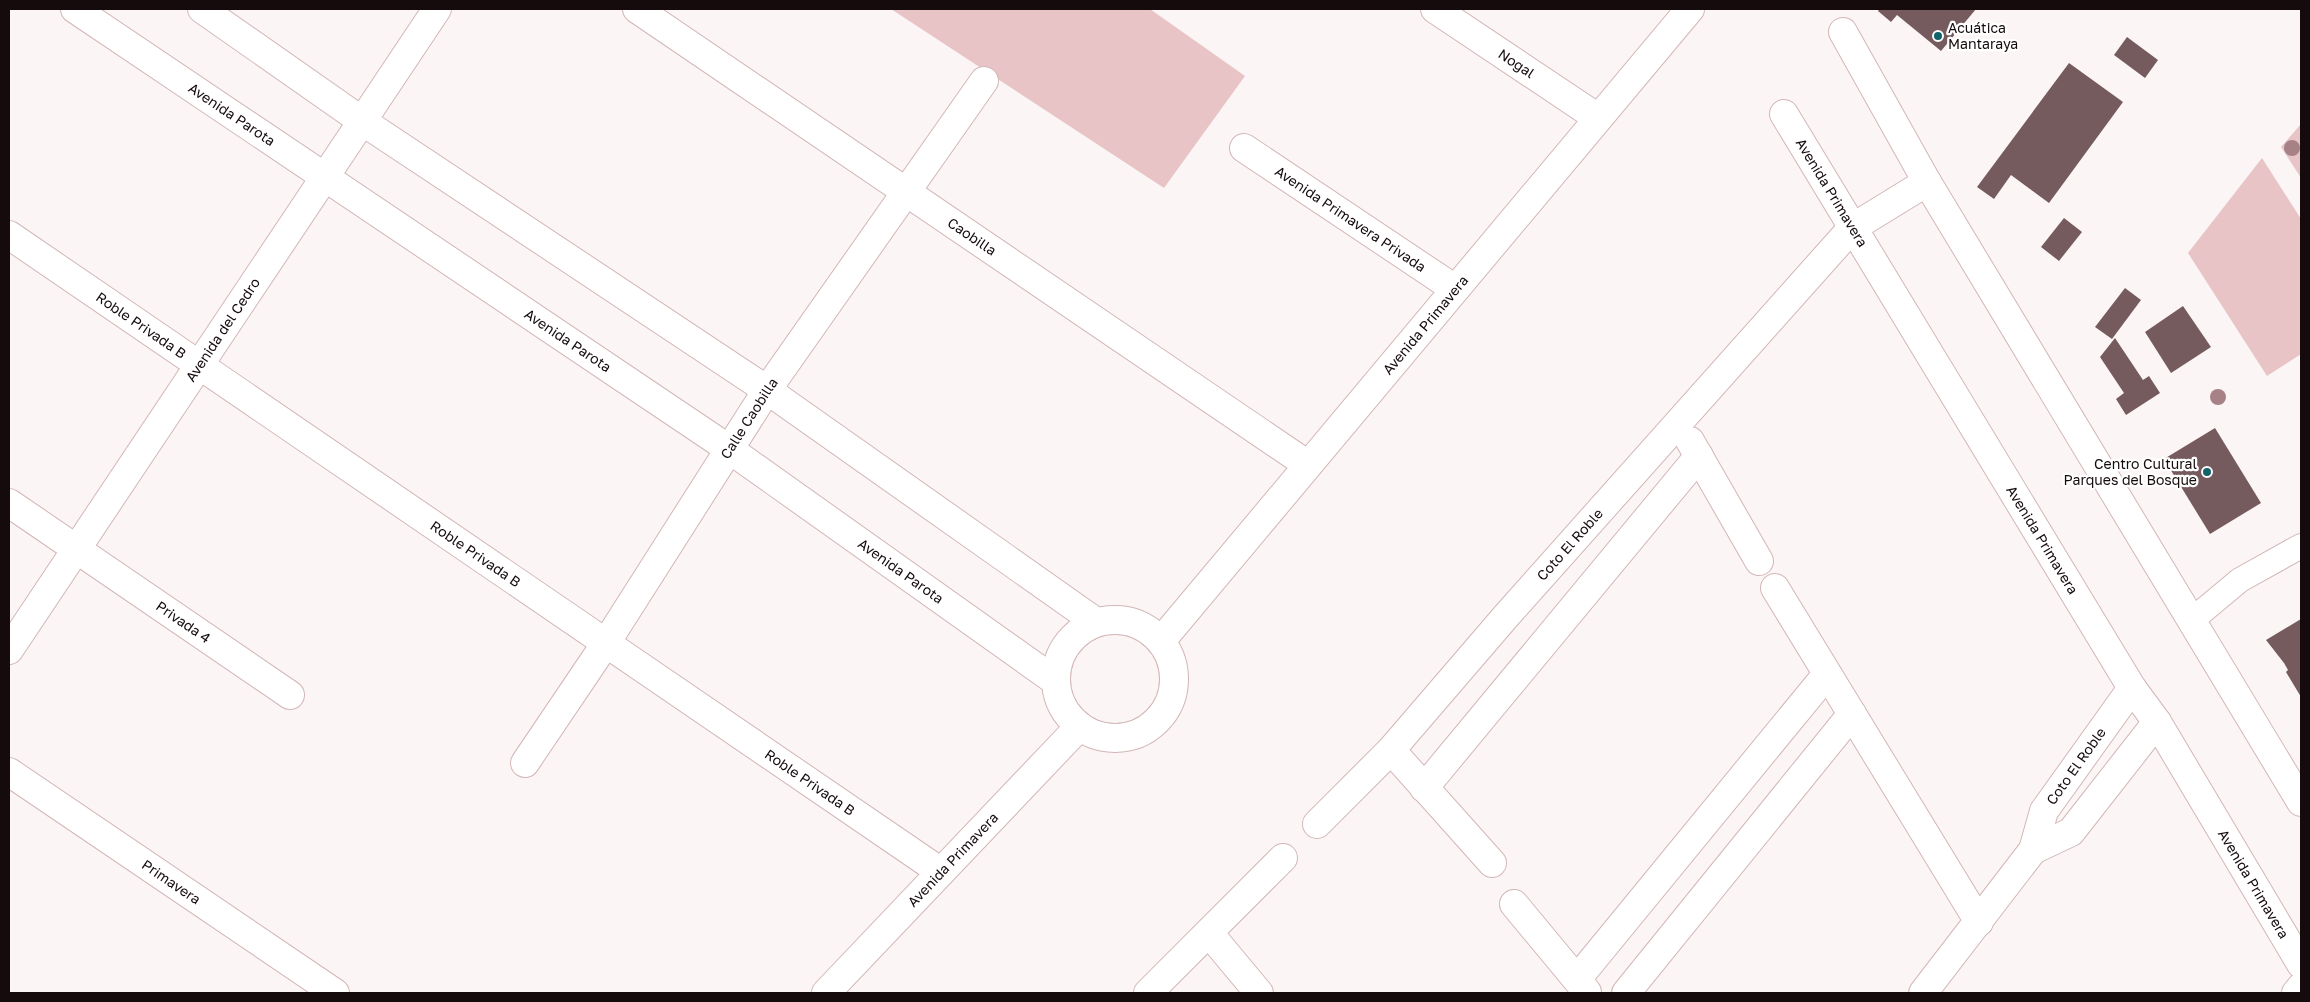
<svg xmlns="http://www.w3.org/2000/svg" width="2310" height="1002" font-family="'Golos Text',sans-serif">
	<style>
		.green { fill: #e8c4c6 }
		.building { fill: #755b5d }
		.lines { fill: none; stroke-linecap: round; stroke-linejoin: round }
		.service-casing { stroke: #d3b6b7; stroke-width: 26 }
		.minor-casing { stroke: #d3b6b7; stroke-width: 30 }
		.service { stroke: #fff; stroke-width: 24 }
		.minor { stroke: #fff; stroke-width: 28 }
		.tree { fill: #a68186 }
		.poi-dot { fill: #126269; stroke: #fff; stroke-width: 2 }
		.labels { text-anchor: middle; stroke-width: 4.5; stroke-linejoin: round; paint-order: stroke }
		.poi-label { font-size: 14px; fill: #150b0c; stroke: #fff; text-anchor: start }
		.street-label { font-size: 14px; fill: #150b0c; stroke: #fff }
	</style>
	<rect width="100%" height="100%" fill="#fcf5f5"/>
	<!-- green -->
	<g class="green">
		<path d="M891,9H1150L1245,76L1164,188Z"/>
		<path d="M2301,124V178L2281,147Z"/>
		<path d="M2262,158L2301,219V354L2267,376L2188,253Z"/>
	</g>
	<!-- building -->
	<g class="building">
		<path d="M1879,9H1976L1941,51L1897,15L1891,22L1878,11Z"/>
		<path d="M2127,37L2158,60L2145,78L2114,55Z"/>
		<path d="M2069,63L2123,102L2049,203L2011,175L1994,199L1977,187Z"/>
		<path d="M2064,218L2082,232L2059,261L2041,247Z"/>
		<path d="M2125,288L2141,300L2112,339L2095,327Z"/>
		<path d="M2183,306L2211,347L2171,373L2145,332Z"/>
		<path d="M2115,338L2143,380L2149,376L2160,393L2126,415L2116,399L2124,393L2100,357Z"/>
		<path d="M2215,428L2261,503L2210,534L2164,459Z"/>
		<path d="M2301,619V697L2286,672L2288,670L2284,663L2266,640Z"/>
	</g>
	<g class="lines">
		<!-- service casing -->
		<g class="service-casing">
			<path id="service" d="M2192,620L2240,580L2301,546"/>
		</g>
		<!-- minor casing -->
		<g class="minor-casing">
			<g id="minor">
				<path id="s1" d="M75,9L729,449L1054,680"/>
				<path d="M202,9L362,121L767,390L1096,622"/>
				<path id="s2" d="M637,9L1308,465"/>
				<path id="s3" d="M1435,9L1598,118"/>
				<path d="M1843,32L1927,182L2301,802"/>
				<path id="s4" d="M1784,114L2132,688L2157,722L2301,964"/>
				<path id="s5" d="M1244,148L1455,289"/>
				<path id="s6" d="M9,235L941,872"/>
				<path d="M1690,441L1759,561"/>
				<path id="s7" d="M9,503L290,695"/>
				<path d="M1775,588L1979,922"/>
				<circle cx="1115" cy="679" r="59"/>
				<path id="s8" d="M1161,641L1690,9"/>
				<path id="s9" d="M9,650L437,9"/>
				<path id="s10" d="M525,763L606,643L767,390L984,81"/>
				<path id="s11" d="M9,772L335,993"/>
				<path d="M1424,788L1699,456"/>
				<path d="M1317,824L1391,750"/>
				<path d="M2033,850L2071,832L2157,722"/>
				<path id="s12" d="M1492,863L1391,750L1507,615L1852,228L1927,182"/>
				<path d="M1514,904L1587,992"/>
				<path d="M1209,933L1259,993"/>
				<path d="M1577,979L1827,674"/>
				<path id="s13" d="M826,993L1079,727"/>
				<path d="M1148,993L1283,858"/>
				<path d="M1626,993L1852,714"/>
				<path id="s14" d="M1923,993L2033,850L2044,811L2132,688"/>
				<path d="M2296,993L2301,987"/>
			</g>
		</g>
		<!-- service -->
		<use href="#service" class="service"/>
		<!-- minor -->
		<use href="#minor" class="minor"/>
	</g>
	<!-- trees -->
	<g class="tree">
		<circle cx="2292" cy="148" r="8"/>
		<circle cx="2218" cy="397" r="8"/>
	</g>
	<!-- markers -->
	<g class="poi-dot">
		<circle cx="1938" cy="36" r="5"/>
		<circle cx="2207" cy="472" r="5"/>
	</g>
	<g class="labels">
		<!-- poi labels -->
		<g class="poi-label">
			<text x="1948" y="33">Acuática<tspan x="1948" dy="16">Mantaraya</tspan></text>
			<text x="2197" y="469" text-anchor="end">Centro Cultural<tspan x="2197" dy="16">Parques del Bosque</tspan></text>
		</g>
		<!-- street labels -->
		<g class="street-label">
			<text dy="5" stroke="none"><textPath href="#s3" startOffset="98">Nogal</textPath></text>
			<text dy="5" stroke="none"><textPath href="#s1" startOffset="189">Avenida Parota</textPath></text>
			<text dy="5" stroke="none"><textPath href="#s4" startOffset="92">Avenida Primavera</textPath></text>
			<text dy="5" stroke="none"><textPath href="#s5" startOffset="128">Avenida Primavera Privada</textPath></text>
			<text dy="5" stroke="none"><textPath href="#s2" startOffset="405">Caobilla</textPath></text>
			<text dy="5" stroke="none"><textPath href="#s6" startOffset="160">Roble Privada B</textPath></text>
			<text dy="5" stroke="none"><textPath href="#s8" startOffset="412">Avenida Primavera</textPath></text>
			<text dy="5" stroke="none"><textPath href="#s9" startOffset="385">Avenida del Cedro</textPath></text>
			<text dy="5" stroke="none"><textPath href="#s1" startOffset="594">Avenida Parota</textPath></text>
			<text dy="5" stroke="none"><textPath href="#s10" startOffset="411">Calle Caobilla</textPath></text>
			<text dy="5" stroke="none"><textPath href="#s4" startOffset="498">Avenida Primavera</textPath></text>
			<text dy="5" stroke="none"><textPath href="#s12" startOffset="424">Coto El Roble</textPath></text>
			<text dy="5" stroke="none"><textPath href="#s6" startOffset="565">Roble Privada B</textPath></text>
			<text dy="5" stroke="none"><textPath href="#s1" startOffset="999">Avenida Parota</textPath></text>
			<text dy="5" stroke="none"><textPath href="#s7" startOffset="211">Privada 4</textPath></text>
			<text dy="5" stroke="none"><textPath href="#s14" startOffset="276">Coto El Roble</textPath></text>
			<text dy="5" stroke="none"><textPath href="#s6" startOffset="970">Roble Privada B</textPath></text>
			<text dy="5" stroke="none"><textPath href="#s13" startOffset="184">Avenida Primavera</textPath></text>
			<text dy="5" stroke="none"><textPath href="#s11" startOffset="196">Primavera</textPath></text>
			<text dy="5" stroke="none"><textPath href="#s4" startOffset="902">Avenida Primavera</textPath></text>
		</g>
	</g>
	<!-- border -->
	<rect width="2310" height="1002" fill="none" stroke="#150b0c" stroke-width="20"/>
</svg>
